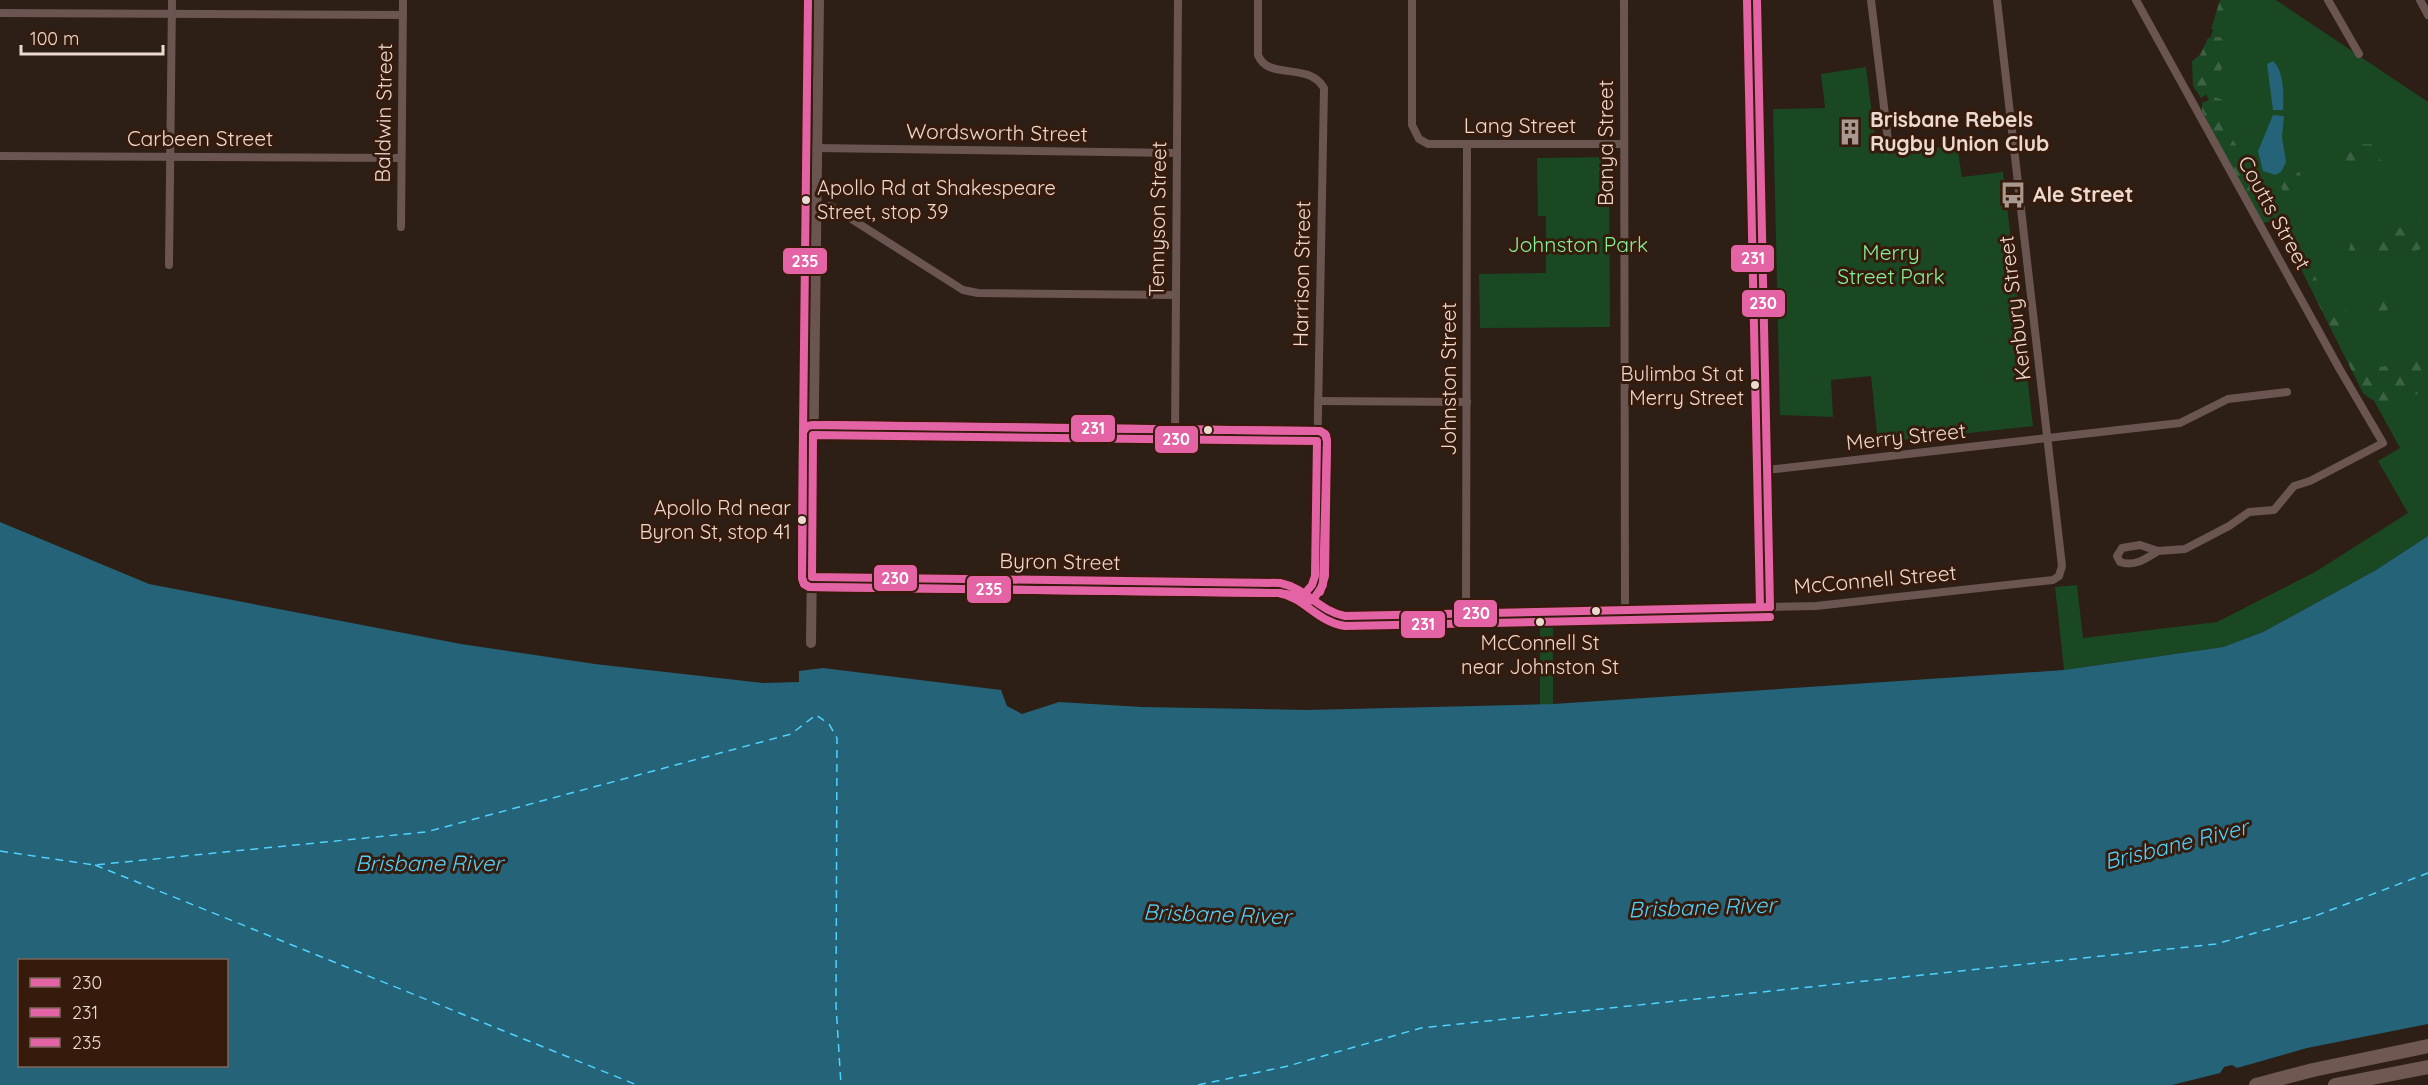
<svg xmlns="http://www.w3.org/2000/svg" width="2428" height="1085" font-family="Quicksand,sans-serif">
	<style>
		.green { fill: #194823 }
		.forest { fill: url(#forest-firs) }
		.water { fill: #246378; fill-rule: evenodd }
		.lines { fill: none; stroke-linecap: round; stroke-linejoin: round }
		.ferry { stroke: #4fd3fe; stroke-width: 1.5; stroke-dasharray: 8 6; stroke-linecap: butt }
		.minor { stroke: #6a5550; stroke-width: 8 }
		.tertiary { stroke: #6a5550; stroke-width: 10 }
		.trunk { stroke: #6f5852; stroke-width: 14 }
		.bus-1-casing { stroke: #361b0d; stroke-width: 12 }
		.bus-2-casing { stroke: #361b0d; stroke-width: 12 }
		.bus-3-casing { stroke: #361b0d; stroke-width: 12 }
		.bus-1 { stroke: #e463a4; stroke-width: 8 }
		.bus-2 { stroke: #e463a4; stroke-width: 8 }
		.bus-3 { stroke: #e463a4; stroke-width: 8 }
		.bus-dot { fill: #ecd9d0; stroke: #361b0d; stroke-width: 2 }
		.labels { text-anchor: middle; stroke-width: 6; stroke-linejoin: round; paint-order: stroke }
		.bus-label { font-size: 20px; fill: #ecd9d0; stroke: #361b0d; text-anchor: end }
		.street-label { font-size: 21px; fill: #ecd9d0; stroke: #361b0d }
		.poi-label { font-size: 21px; font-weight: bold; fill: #ecd9d0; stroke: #361b0d; text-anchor: start }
		.park-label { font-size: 21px; fill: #83f39a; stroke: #361b0d }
		.water-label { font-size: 22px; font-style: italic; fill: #4fd3fe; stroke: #361b0d }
		.line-badge { stroke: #361b0d; stroke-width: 2 }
		.badge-label { font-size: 16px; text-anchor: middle; font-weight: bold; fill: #fff }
	</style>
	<defs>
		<pattern id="forest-firs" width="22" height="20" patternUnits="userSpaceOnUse" patternTransform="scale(1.5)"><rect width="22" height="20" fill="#194823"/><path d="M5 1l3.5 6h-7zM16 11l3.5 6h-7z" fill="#3b6242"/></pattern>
	</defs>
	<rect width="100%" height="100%" fill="#2d1e16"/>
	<!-- green -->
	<g class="green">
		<path d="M2223,0H2276L2428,102V536L2376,570L2263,632L2223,647L2064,670L2055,587L2077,585L2083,638L2217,622L2315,572L2408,513L2378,461L2400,448L2197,78Z"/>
		<path d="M1866,67L1877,153L1957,146L1962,177L2003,172L2033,426L1878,443L1871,376L1831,380L1833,417L1780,415L1773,109L1825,108L1821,74Z"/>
		<path d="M1609,157L1610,327L1480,328L1479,274L1546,273V216H1538L1537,158Z"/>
		<rect x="1540" y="627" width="13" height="78"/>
	</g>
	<!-- forest -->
	<g class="forest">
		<path d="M2220,0H2242C2235,12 2228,33 2211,29Z"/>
		<path d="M2220,37L2229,48C2225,62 2214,92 2201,98L2193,86L2192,61L2200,55L2208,38Z"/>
		<path d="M2368,93L2380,115C2405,113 2406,133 2424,144L2421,148L2406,135L2401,123L2385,118H2377L2363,96Z"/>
		<path d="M2215,97L2223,100L2230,109C2223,141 2242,148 2257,172C2262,180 2263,190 2268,198C2272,206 2277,210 2277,220L2263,223L2202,111V103Z"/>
		<path d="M2373,144L2380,160L2391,162L2412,160L2413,166L2342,168L2347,145Z"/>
		<path d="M2288,166L2300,173L2301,177L2289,190L2284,193L2276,177L2284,173Z"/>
		<path d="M2421,220L2428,221V240L2420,249L2404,256L2395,258L2385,253L2367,255L2371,246L2383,232L2392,231Z"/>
		<path d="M2290,222L2330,309L2344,308L2351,314L2349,321L2337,328L2358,360L2374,368L2428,359V392C2422,394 2414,394 2408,396C2385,403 2385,410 2363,393L2280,227Z"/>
		<path d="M2351,243H2359L2362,271L2355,275L2350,272L2346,259Z"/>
		<path d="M2373,296L2395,298V304L2378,317L2370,316L2365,311V303Z"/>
	</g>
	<!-- water -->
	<g class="water">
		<path d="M2273,61C2284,70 2284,96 2283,110H2273L2267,64Z"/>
		<path d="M2273,115L2284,116L2282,137L2286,162L2281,172L2275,175L2263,171L2258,151Z"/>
		<path d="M0,522L149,584L461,644L595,664L763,683L799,682V671L823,668L1001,690L1007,706L1022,714L1059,702L1142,707L1307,710L1553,704L2064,670L2223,647L2263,632L2376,570L2428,536V1024L2307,1048L2237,1068L2232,1065L2224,1067L2220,1073L2172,1085H0ZM20,960H226V1066H20Z"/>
	</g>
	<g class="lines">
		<!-- ferry -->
		<g class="ferry">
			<path d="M0,851L94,865L426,832L791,734L816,715L829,724L837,738L836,1005L841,1085"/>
			<path d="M95,865L637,1085"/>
			<path d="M1198,1085L1288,1066L1421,1028L2216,944L2315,916L2428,873"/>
		</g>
		<!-- minor -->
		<g class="minor">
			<path d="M1258,0V55C1268,81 1308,61 1324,88L1315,576L1312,585L1306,592"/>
			<path d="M1412,0V125L1419,139L1428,144H1623"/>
			<path d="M1624,0L1625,610"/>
			<path d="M1757,0L1770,607"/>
			<path d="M1871,0L1888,140"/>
			<path d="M2136,0L2339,368L2383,443L2310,481L2294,486L2274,510L2249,512L2229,526L2185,549L2158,551L2140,545L2122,548L2117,556L2120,562C2134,567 2146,559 2158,551"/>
			<path d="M2328,0L2359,54"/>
			<path d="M2420,0L2428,15"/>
			<path d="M0,13L403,15"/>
			<path d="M816,148L1177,153"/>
			<path d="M0,156L401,158"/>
			<path d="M815,206H831L963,290L978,293L1175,295"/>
			<path d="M401,227L403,0"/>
			<path d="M169,265L172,0"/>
			<path d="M1318,401L1467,402"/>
			<path d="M813,435L1317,441"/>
			<path d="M1175,438L1178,0"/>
			<path d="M1767,470L2180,423L2228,399L2287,392"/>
			<path d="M812,577L1280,583C1311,585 1316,614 1345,616L1816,606L2053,580L2059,576L2062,566L1997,0"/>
			<path d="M1466,614L1467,144"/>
		</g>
		<!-- tertiary -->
		<path class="tertiary" d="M811,643L819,0"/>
		<!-- trunk -->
		<g class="trunk">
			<path d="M2256,1085L2313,1070L2428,1046"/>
			<path d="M2335,1085L2428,1067"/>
		</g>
		<!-- bus-1 casing -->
		<g class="bus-1-casing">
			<g id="bus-1">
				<path d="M1757,0L1770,607"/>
				<path d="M1306,592L1312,585L1315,576L1317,441L813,435L812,577L1280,583C1306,588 1319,611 1345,616L1770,607"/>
			</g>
		</g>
		<!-- bus-2 casing -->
		<g class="bus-2-casing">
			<g id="bus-2">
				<path d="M1747,0L1760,607"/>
				<path d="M1320,592L1325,576L1327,441L1325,434L1320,431L813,425L807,426L803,432L802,578L804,584L810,587L1279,593C1305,598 1317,622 1345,626L1770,617"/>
			</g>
		</g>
		<!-- bus-3 casing -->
		<g class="bus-3-casing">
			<g id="bus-3">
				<path d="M803,432L808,0"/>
				<path d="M803,438L802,578L804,584L809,587L1279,593L1292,595L1306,602L1313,600L1323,585L1327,441L1326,435L1320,431L824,425"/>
			</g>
		</g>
		<!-- bus-1 -->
		<use href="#bus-1" class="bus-1"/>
		<!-- bus-2 -->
		<use href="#bus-2" class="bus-2"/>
		<!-- bus-3 -->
		<use href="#bus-3" class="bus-3"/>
	</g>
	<!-- icons -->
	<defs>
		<g id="building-bare" transform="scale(2.07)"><path d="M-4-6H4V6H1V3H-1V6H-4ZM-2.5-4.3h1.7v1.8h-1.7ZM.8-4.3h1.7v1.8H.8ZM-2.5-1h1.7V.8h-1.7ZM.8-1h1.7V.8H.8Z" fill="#a9988f" stroke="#361b0d" stroke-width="2.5" paint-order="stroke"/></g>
		<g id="bus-bare" transform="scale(2.07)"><path d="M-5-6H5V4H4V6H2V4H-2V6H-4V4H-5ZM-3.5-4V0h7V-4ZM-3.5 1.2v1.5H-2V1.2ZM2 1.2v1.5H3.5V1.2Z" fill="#a9988f" stroke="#361b0d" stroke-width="2.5" paint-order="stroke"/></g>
	</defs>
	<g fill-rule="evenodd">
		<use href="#building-bare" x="1850" y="132"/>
		<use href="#bus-bare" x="2013" y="195"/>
	</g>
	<!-- markers -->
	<g class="bus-dot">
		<circle cx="806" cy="200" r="5"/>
		<circle cx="1755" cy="385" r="5"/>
		<circle cx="1208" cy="430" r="5"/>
		<circle cx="802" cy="520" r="5"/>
		<circle cx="1596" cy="611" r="5"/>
		<circle cx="1540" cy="622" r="5"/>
	</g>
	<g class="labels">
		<!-- bus labels -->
		<g class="bus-label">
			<text x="817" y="195" text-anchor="start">Apollo Rd at Shakespeare<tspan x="817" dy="24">Street, stop 39</tspan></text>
			<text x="1744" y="381">Bulimba St at<tspan x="1744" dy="24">Merry Street</tspan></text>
			<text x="791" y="515">Apollo Rd near<tspan x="791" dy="24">Byron St, stop 41</tspan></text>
			<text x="1540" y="650" text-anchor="middle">McConnell St<tspan x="1540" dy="24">near Johnston St</tspan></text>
		</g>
		<!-- street labels -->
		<g class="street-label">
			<text transform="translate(384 113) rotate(-89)" y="7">Baldwin Street</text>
			<text x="1520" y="133">Lang Street</text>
			<text transform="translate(997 133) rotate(1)" y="7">Wordsworth Street</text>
			<text x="200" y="146">Carbeen Street</text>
			<text transform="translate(1606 143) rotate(-90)" y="7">Banya Street</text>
			<text transform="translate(2274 213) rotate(61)" y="7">Coutts Street</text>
			<text transform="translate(1158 219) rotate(-89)" y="7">Tennyson Street</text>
			<text transform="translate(1302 274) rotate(-89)" y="7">Harrison Street</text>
			<text transform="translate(2015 308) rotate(-97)" y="7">Kenbury Street</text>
			<text transform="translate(1449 379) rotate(-90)" y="7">Johnston Street</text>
			<text transform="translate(1906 437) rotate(-6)" y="7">Merry Street</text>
			<text transform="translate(1060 562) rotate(1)" y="7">Byron Street</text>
			<text transform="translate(1875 580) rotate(-5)" y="7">McConnell Street</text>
		</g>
		<!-- poi labels -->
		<g class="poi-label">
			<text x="1870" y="127">Brisbane Rebels<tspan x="1870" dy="24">Rugby Union Club</tspan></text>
			<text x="2033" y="202">Ale Street</text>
		</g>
		<!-- park labels -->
		<g class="park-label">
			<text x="1578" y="252">Johnston Park</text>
			<text x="1891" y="260">Merry<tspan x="1891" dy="24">Street Park</tspan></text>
		</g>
		<!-- water labels -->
		<g class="water-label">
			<text transform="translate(2176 844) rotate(-14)" y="8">Brisbane River</text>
			<text x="429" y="871">Brisbane River</text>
			<text transform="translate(1702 907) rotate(-2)" y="8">Brisbane River</text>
			<text transform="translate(1217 914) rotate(2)" y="8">Brisbane River</text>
		</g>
	</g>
	<g class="line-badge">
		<rect x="1730" y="244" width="45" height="29" rx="6" fill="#e463a4"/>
		<rect x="782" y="247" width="46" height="28" rx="6" fill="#e463a4"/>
		<rect x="1741" y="289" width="45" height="29" rx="6" fill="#e463a4"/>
		<rect x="1070" y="414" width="46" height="29" rx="6" fill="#e463a4"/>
		<rect x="1154" y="425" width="45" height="29" rx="6" fill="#e463a4"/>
		<rect x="873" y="564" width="45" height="28" rx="6" fill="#e463a4"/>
		<rect x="966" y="575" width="46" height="29" rx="6" fill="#e463a4"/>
		<rect x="1453" y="599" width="45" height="29" rx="6" fill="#e463a4"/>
		<rect x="1400" y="610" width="46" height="29" rx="6" fill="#e463a4"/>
	</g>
	<g class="badge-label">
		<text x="1753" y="264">231</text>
		<text x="805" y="267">235</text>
		<text x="1763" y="309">230</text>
		<text x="1093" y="434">231</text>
		<text x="1176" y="445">230</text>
		<text x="895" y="584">230</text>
		<text x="989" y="595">235</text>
		<text x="1476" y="619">230</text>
		<text x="1423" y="630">231</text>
	</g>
	<!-- legend -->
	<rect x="18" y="959" width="210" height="108" fill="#361b0d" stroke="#7f675b" stroke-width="1.5"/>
	<rect x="30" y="978" width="30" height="9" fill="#e463a4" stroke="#7f675b" stroke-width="1.5"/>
	<text x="72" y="989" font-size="18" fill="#ecd9d0">230</text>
	<rect x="30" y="1008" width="30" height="9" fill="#e463a4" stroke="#7f675b" stroke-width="1.5"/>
	<text x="72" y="1019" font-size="18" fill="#ecd9d0">231</text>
	<rect x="30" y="1038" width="30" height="9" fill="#e463a4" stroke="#7f675b" stroke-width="1.5"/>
	<text x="72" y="1049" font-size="18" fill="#ecd9d0">235</text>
	<!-- scale -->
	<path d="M21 45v9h142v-9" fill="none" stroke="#ecd9d0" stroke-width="3"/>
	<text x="30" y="45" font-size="18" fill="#ecd9d0" stroke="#361b0d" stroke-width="4.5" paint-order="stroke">100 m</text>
</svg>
